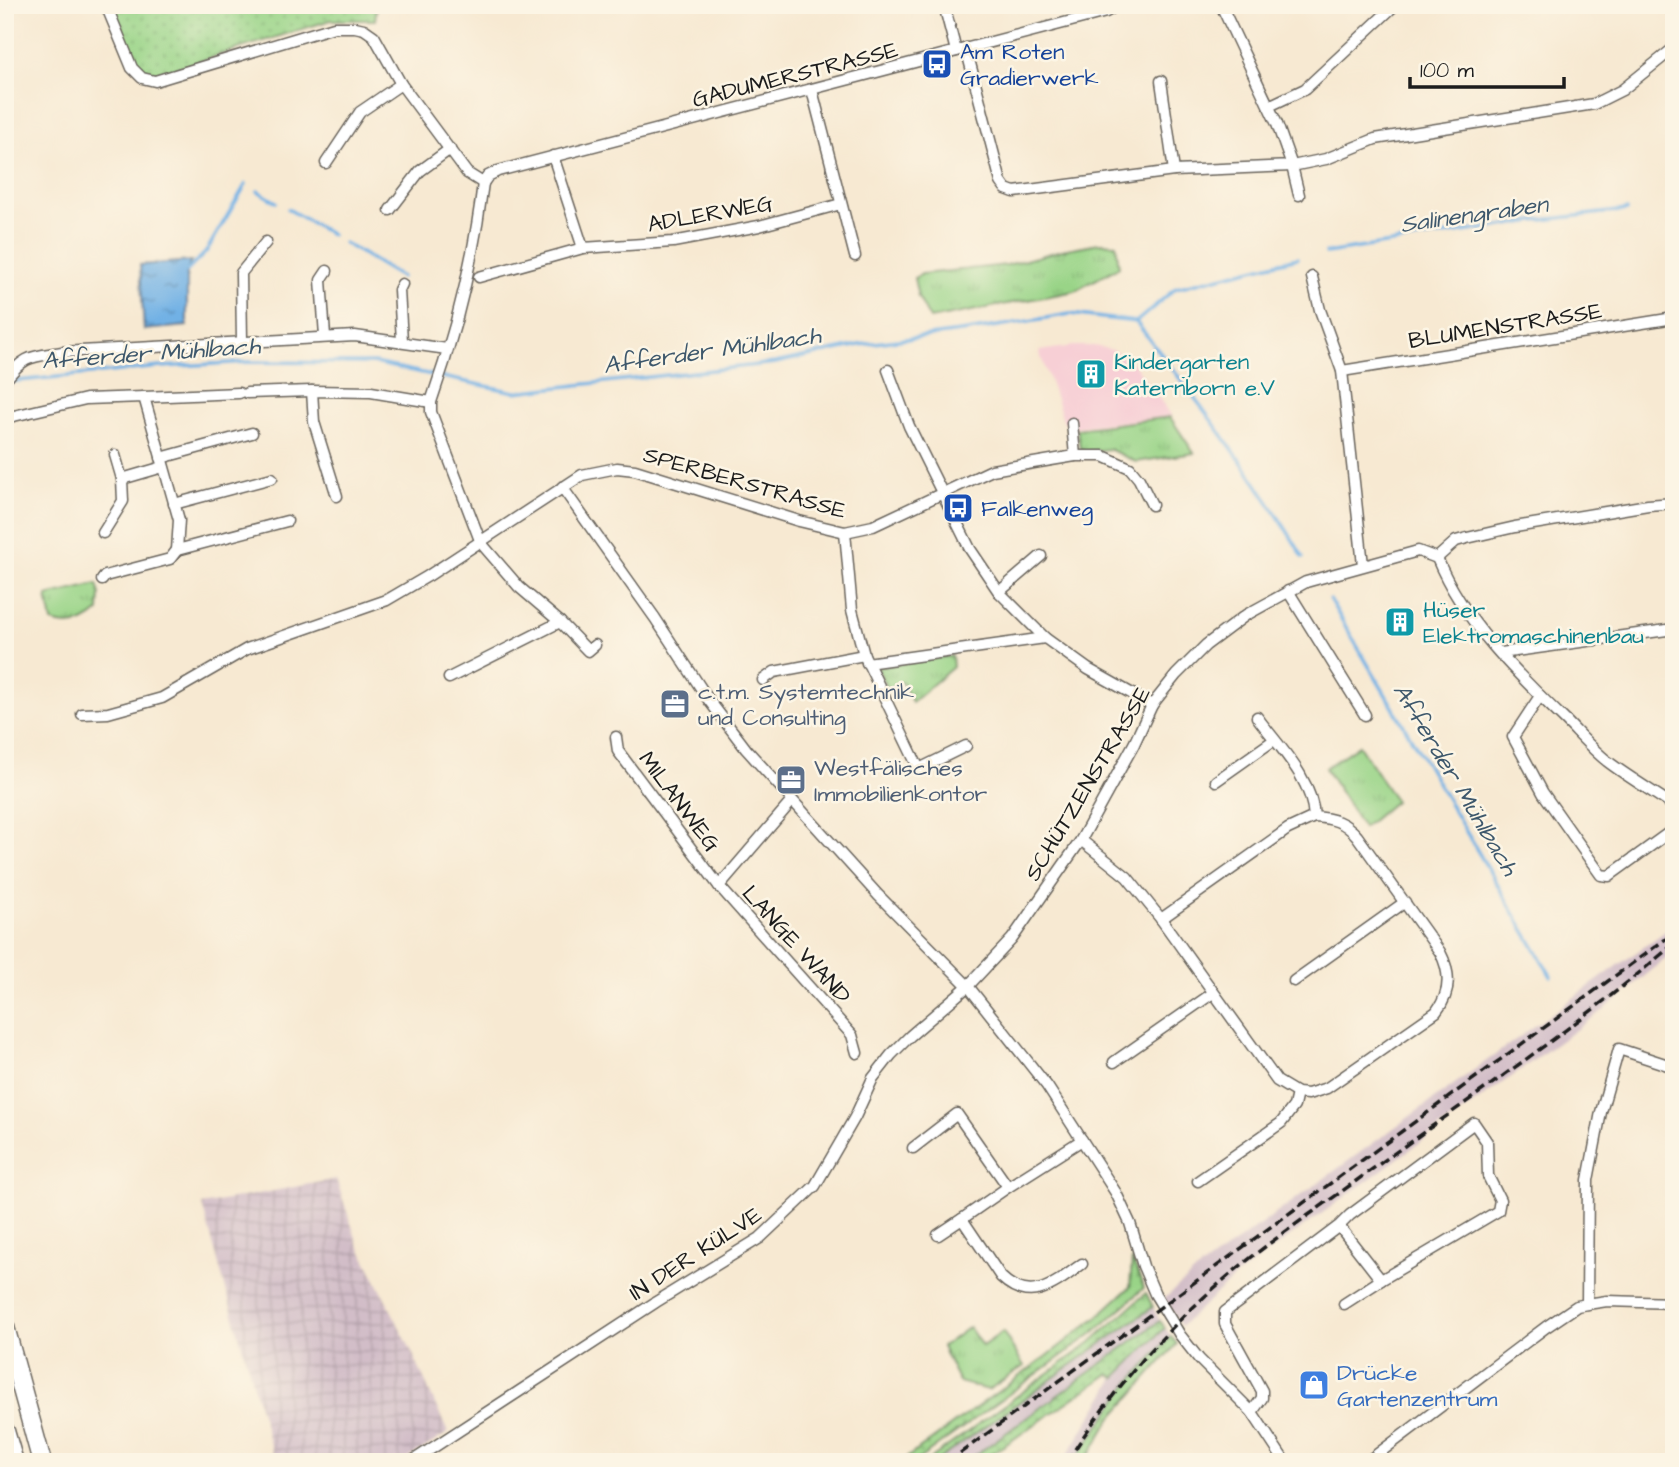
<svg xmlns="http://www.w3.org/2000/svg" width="1679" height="1467" font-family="'Architects Daughter',sans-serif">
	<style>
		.built { fill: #f7cfd5 }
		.industrial { fill: url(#industrial-grid) }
		.railway { fill: #d2bdc8 }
		.grass { fill: url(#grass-dots); stroke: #5a7852; stroke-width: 2 }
		.park { fill: url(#park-tufts); stroke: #5a7852; stroke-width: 2 }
		.water { fill: url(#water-ripples); stroke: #466680; stroke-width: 2 }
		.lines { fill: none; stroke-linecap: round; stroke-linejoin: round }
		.stream { stroke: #71b1e5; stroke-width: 3.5 }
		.street-casing { stroke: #69645c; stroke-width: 13 }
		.highway-casing { stroke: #69645c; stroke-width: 21 }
		.street { stroke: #fff; stroke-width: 10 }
		.highway { stroke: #fff; stroke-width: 18 }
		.rail { stroke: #1c1c1c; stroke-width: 3.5; stroke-dasharray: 10 5; stroke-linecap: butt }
		.labels { text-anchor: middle; stroke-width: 5; stroke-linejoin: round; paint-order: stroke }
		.transit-label { font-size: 23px; fill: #164399; stroke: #fcf5e5; text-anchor: start }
		.street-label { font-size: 23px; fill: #1c1c1c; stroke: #fcf5e5 }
		.culture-label { font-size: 23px; fill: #0d838f; stroke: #fcf5e5; text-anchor: start }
		.service-label { font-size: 23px; fill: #4e5e75; stroke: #fcf5e5; text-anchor: start }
		.shop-label { font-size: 23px; fill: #366cbe; stroke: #fcf5e5; text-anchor: start }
		.water-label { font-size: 24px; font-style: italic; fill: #3e586c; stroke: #fcf5e5 }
	</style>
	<defs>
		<pattern id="industrial-grid" width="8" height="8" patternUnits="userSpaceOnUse" patternTransform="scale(1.75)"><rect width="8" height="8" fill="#d2bdc8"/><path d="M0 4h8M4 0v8" fill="none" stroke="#b4a2ab"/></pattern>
		<pattern id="grass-dots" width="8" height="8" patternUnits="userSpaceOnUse" patternTransform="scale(1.75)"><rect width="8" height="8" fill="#99d487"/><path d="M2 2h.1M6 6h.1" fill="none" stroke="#83b574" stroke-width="1.8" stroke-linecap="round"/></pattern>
		<pattern id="park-tufts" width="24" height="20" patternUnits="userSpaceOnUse" patternTransform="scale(1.75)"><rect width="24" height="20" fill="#99d487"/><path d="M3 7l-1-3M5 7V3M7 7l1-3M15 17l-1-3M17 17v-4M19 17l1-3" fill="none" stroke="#83b574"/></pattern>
		<pattern id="water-ripples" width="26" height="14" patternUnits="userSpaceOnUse" patternTransform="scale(1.75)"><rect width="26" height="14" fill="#71b1e5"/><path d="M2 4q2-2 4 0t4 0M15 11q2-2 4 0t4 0" fill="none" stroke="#5c8fb9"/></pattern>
	</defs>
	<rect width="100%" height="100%" fill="#fcf5e5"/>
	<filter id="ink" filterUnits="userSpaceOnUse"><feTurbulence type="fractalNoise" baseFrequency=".0143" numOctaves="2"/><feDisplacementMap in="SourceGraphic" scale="14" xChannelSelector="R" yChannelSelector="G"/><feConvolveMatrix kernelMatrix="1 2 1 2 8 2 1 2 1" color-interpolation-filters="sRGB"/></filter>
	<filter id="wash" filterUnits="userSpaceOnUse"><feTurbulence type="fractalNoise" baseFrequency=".00686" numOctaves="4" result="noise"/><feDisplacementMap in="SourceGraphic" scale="28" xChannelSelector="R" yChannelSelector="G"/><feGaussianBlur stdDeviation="1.57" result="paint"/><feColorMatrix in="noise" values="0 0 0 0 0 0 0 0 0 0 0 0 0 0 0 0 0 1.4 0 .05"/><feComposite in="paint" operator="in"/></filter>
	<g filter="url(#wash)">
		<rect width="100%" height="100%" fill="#f7e9d2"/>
		<!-- built -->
		<path class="built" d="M1074,346H1094L1113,350L1134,364L1172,416L1076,427L1073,421L1064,422L1039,351Z"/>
		<!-- industrial -->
		<path class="industrial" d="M336,1179L358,1244L411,1350L448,1433L402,1462H275L202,1205Z"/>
		<!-- railway -->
		<g class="railway">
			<path d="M1674,925V952L1607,1007L1237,1275L1181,1326L1164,1299L1195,1272Z"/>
			<path d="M1153,1307L1160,1321L966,1462H935Z"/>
			<path d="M1165,1328L1171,1336L1127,1386L1074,1462H1063L1115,1378Z"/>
		</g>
		<!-- grass -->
		<g class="grass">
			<path d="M112,5H377L375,20H331L155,75L145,73L137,65Z"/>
			<path d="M1132,1259L1144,1288L1092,1334L915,1462H901L1046,1357L1097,1317L1130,1287Z"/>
			<path d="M1146,1293L1153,1307L935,1462H926L1090,1343Z"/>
			<path d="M1160,1321L1165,1328L1115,1378L1109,1374L980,1462H966Z"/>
			<path d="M1171,1336L1177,1344L1110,1420L1085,1462H1074L1127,1386Z"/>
		</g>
		<!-- park -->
		<g class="park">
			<path d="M1099,243L1116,244L1119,267L1075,291L930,319L918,297L914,278L922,274L1007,265L1062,250Z"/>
			<path d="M1170,417L1194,453L1136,462L1109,449L1084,452L1080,448L1077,429Z"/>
			<path d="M97,584L100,594L99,611C85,624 70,629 52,622L47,596Z"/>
			<path d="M952,656L953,667L912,702L902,682L887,689L877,667Z"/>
			<path d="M1359,745L1395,801L1363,828L1325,768Z"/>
			<path d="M969,1327L982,1346L1003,1332L1024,1366L988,1390L959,1382L942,1347Z"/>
		</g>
		<!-- water -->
		<path class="water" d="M191,261L187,271V326L144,330L140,265Z"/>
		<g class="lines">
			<!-- stream -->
			<g class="stream">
				<path d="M258,191L276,202"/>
				<path d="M288,209L332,235"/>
				<path d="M344,243L401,277"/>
				<path d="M1326,253L1534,221L1627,210"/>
				<path d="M187,271L206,252L246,184"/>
				<path d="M1136,322L1176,288L1297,258"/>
				<path d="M7,382L161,367L249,362L374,363L515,392L775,363L859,345L968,331L1070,314L1136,322C1195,397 1254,474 1303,557"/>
				<path d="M1330,600L1551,976"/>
			</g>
		</g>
	</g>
	<g filter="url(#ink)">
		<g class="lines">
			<!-- street casing -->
			<g class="street-casing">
				<g id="street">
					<path d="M106,5L132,68L142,78L155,81L334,27H355L364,29L374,36L401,84L467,173L483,183"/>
					<path d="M944,5L956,51"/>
					<path d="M966,48L1001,182L1006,189L1014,192L1174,171L1292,166L1277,124L1221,5"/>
					<path d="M1161,81L1174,171"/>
					<path d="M812,90L855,256"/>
					<path d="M1269,106L1305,89L1395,5"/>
					<path d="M553,156L583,248L673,242L759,226L841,204"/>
					<path d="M326,163L360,112L401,84"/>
					<path d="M483,183L488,176L498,171L1106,12L1118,5"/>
					<path d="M483,183C474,258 456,331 431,402V412L481,543L519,587L560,622L588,651L595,645"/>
					<path d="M1299,195L1292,166L1326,159L1375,139L1594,104L1622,90L1674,48"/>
					<path d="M390,210L420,171L450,149"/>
					<path d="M479,277L583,248"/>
					<path d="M1312,277L1320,310L1342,371L1363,565"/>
					<path d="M402,284L399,290L402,341"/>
					<path d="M325,336L321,280L327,271"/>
					<path d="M242,341L241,273L266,242"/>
					<path d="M888,370L909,426L970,549L999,592L1045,638L1088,669L1152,705"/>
					<path d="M1342,371L1674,318"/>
					<path d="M5,381C24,355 31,357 62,352L355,336L447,349"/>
					<path d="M247,393L312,391"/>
					<path d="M144,397L239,393"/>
					<path d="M5,418L86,399L144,397L179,520L177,550L287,521"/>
					<path d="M1072,423L1075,456"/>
					<path d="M115,455L122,479"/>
					<path d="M161,458L252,433"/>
					<path d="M562,487L655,618L708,699L746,749L878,895L968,986L1047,1086L1116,1193L1130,1223L1143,1266L1155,1294L1180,1335L1199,1359L1252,1412L1285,1462"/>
					<path d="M337,496L314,422L312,391L371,392L431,402"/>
					<path d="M174,504L272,478"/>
					<path d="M845,532L852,610L864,655L919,769L966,746"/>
					<path d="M103,533L123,501L122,479L163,467"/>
					<path d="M1437,558C1463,621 1517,674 1565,720C1579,734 1592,749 1607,761C1628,777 1652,791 1674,806"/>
					<path d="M1437,558L1456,541L1467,538L1515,527L1648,505L1674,503"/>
					<path d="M102,580L105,576L170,559L177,550"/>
					<path d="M1288,591L1365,715"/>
					<path d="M999,592L1041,556"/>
					<path d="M1501,653L1674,629"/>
					<path d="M867,663L1045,638"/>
					<path d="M449,678L560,622"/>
					<path d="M763,680L774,672L864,655"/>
					<path d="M1540,696L1513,737L1543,793L1601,875L1609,876L1674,829"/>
					<path d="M82,714L108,713L162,698L247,649L387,600L428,576L582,475L617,468L635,470L799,521L845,532L873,526L992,470L1075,456H1103L1130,468L1139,479L1152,505"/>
					<path d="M616,737L618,751L719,886"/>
					<path d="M1216,781L1274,740"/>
					<path d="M792,801L719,886L852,1035L857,1053"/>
					<path d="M1081,840L1127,877L1161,919L1277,1081L1297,1093L1308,1094L1327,1088L1436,1012C1451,993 1451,973 1440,952L1357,836C1345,822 1333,818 1314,817C1312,778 1279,747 1257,717"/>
					<path d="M1161,919L1288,829L1314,817"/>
					<path d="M1294,981L1405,902"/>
					<path d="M1114,1062L1213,993"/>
					<path d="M1082,1140L1008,1187L962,1219L1001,1277C1031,1306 1056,1283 1082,1264"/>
					<path d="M913,1148L957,1114L1008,1187"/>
					<path d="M1198,1181L1281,1123L1294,1106L1297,1093"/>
					<path d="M938,1235L962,1219"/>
					<path d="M1344,1304L1381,1280"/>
					<path d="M1587,1304L1588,1180L1601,1112L1619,1049L1674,1067"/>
					<path d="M1252,1412L1262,1398V1391L1225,1324V1312L1339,1226L1350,1215L1474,1123L1487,1142L1488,1176L1500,1200L1498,1211L1381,1280L1339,1226"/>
					<path d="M411,1462L656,1302L760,1238L815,1186L855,1117L873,1078L891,1055L910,1036L968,986L1012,939L1081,840L1134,744L1152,705L1176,675L1206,645L1246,615L1306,582L1418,551L1437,558"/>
					<path d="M1367,1462L1546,1327L1577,1306L1587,1304L1607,1301L1674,1303"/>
					<path d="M1674,1462V1461"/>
				</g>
			</g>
			<!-- highway casing -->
			<g class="highway-casing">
				<g id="highway">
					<path d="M5,1327L42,1462"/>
					<path d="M5,1431L14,1462"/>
				</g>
			</g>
			<!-- street -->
			<use href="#street" class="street"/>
			<!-- highway -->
			<use href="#highway" class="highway"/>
			<!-- rail -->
			<g class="rail">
				<path d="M948,1462L1674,933"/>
				<path d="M1067,1462C1109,1394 1161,1334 1221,1282C1264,1245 1311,1214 1356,1181C1461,1104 1571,1032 1670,947"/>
			</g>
		</g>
	</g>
	<!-- icons -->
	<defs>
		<g id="bus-square" transform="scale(1.575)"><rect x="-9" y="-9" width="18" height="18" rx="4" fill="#1a4fb4" stroke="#fcf5e5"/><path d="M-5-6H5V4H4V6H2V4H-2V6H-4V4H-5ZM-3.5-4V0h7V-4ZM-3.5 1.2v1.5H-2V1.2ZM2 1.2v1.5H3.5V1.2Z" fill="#fff"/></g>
		<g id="building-square" transform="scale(1.575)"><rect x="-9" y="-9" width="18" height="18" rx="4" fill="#0f9aa8" stroke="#fcf5e5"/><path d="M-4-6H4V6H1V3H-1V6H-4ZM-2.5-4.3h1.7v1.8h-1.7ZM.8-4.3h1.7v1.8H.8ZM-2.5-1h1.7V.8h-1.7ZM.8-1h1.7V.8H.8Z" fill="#fff"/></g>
		<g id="office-square" transform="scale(1.575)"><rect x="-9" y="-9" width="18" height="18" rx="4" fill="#5c6f8a" stroke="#fcf5e5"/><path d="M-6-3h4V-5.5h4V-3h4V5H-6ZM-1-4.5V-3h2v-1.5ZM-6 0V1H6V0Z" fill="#fff"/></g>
		<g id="shop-square" transform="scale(1.575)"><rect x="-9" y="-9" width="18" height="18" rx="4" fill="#3f7fe0" stroke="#fcf5e5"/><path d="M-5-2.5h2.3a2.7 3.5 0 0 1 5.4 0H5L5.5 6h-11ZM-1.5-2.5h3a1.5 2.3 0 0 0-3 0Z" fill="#fff"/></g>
	</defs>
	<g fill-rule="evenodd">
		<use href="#bus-square" x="937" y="64"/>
		<use href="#building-square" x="1091" y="374"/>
		<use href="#bus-square" x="958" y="508"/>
		<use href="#building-square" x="1400" y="622"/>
		<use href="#office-square" x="675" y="704"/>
		<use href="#office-square" x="791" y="780"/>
		<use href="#shop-square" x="1314" y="1385"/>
	</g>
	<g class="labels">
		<!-- transit labels -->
		<g class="transit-label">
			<text x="960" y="59">Am Roten<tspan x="960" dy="26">Gradierwerk</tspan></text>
			<text x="981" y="516">Falkenweg</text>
		</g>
		<!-- street labels -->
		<g class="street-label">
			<text transform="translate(795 74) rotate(-14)" y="8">GADUMERSTRASSE</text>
			<text transform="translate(710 213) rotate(-10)" y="8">ADLERWEG</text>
			<text transform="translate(1505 325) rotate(-9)" y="8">BLUMENSTRASSE</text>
			<text transform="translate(745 482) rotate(16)" y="8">SPERBERSTRASSE</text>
			<text transform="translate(1087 783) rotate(-59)" y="8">SCHÜTZENSTRASSE</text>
			<text transform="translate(680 801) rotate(53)" y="8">MILANWEG</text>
			<text transform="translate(797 944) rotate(48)" y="8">LANGE WAND</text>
			<text transform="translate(695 1253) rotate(-33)" y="8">IN DER KÜLVE</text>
		</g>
		<!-- culture labels -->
		<g class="culture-label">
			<text x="1114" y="369">Kindergarten<tspan x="1114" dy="26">Katernborn e.V</tspan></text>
			<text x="1423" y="617">Hüser<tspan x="1423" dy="26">Elektromaschinenbau</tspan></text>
		</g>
		<!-- service labels -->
		<g class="service-label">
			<text x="698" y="699">c.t.m. Systemtechnik<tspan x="698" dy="26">und Consulting</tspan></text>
			<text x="814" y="775">Westfälisches<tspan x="814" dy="26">Immobilienkontor</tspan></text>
		</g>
		<!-- shop labels -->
		<g class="shop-label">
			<text x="1337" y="1380">Drücke<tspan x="1337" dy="26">Gartenzentrum</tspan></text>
		</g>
		<!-- water labels -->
		<g class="water-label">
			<text transform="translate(1474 214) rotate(-8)" y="8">Salinengraben</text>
			<text transform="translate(712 350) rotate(-8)" y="8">Afferder Mühlbach</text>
			<text transform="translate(151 353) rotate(-4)" y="8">Afferder Mühlbach</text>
			<text transform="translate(1456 779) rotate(59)" y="8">Afferder Mühlbach</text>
		</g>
	</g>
	<!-- margin -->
	<rect width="1679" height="1467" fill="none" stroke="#fcf5e5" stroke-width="28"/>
	<!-- scale -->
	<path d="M1410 77v10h154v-10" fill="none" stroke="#1c1c1c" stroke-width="3.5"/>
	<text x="1420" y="77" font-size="21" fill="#1c1c1c" stroke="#fcf5e5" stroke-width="5" paint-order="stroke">100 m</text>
</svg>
